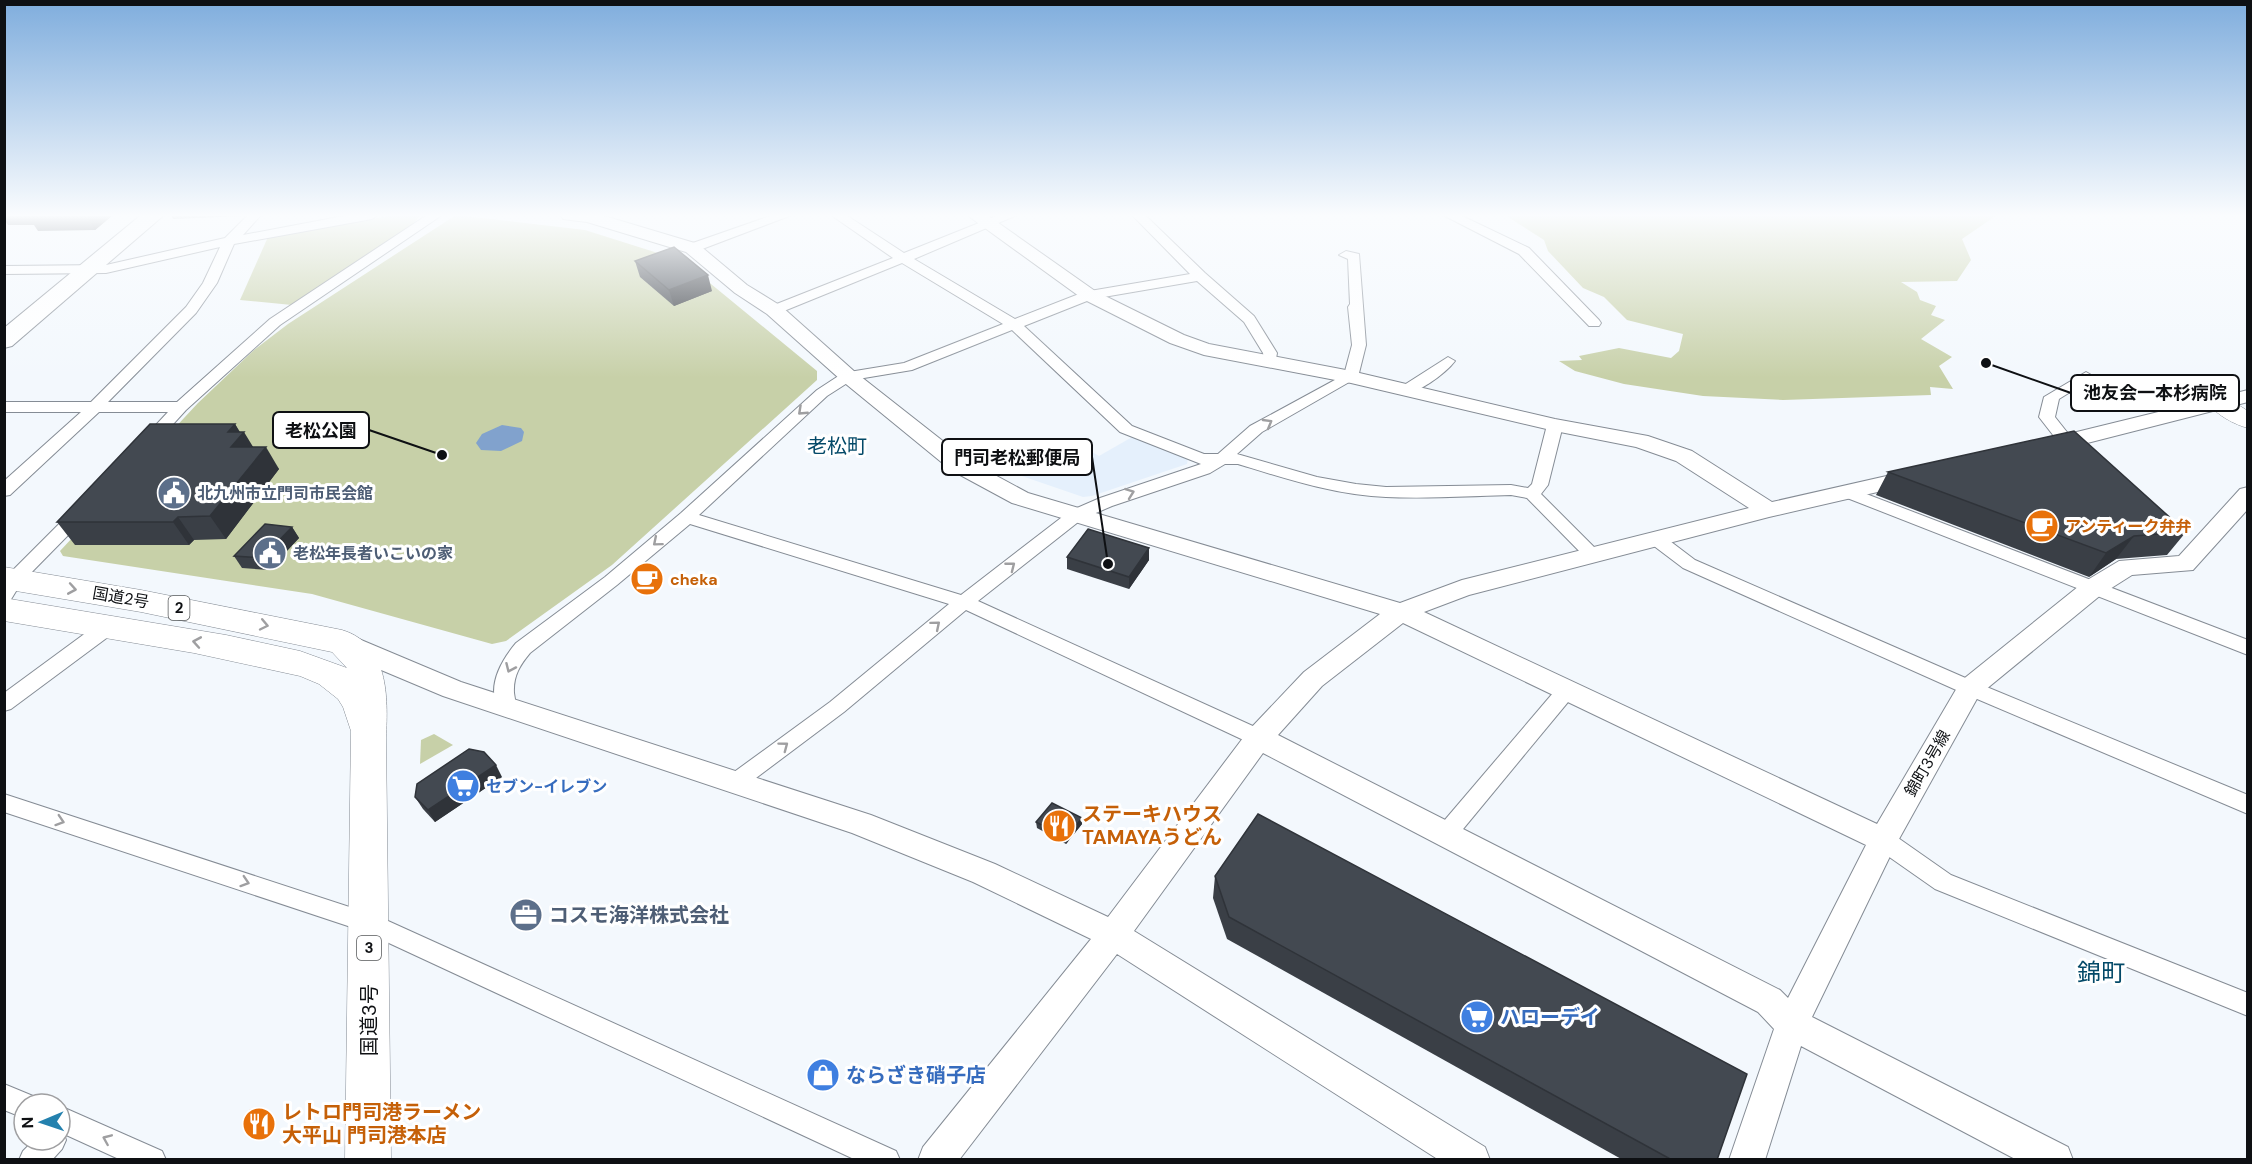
<svg xmlns="http://www.w3.org/2000/svg" width="2252" height="1164" font-family="'DM Sans','Noto Sans JP',sans-serif">
	<style>
		.built { fill: #e5f0fc }
		.green { fill: #c7d0a8 }
		.water { fill: #81a2cd }
		.lines { fill: none; stroke-linecap: round; stroke-linejoin: round }
		.minor-casing { stroke: #858c95; stroke-width: 2 }
		.tertiary-casing { stroke: #858c95; stroke-width: 2 }
		.secondary-casing { stroke: #858c95; stroke-width: 1 }
		.primary-casing { stroke: #858c95; stroke-width: 2 }
		.trunk-casing { stroke: #858c95; stroke-width: 1 }
		.minor { fill: #fff; fill-rule: evenodd }
		.tertiary { fill: #fff; fill-rule: evenodd }
		.secondary { fill: #fff; fill-rule: evenodd }
		.primary { fill: #fff; fill-rule: evenodd }
		.trunk { fill: #fff; fill-rule: evenodd }
		.wall { fill: #3a3f46 }
		.shaded-wall { fill: #2f3339 }
		.building { fill: #434951; stroke: #2f3339; stroke-width: 1.5 }
		.oneway { stroke: #9f9fa1 }
		.labels { text-anchor: middle; stroke-width: 6; stroke-linejoin: round; paint-order: stroke }
		.shield { fill: #fff; stroke: #56585a; stroke-width: 1.5 }
		.shield-label { font-size: 15px; font-weight: bold; fill: #0e1013 }
		.service-label { font-size: 16px; font-weight: bold; fill: #4e5e75; stroke: #fff; text-anchor: start }
		.food-label { font-size: 16px; font-weight: bold; fill: #c56008; stroke: #fff; text-anchor: start }
		.street-label { font-size: 16px; fill: #0e1013; stroke: #fff }
		.shop-label { font-size: 16px; font-weight: bold; fill: #366cbe; stroke: #fff; text-anchor: start }
		.quarter-label { font-size: 20px; fill: #034968; stroke: #fff }
		.near-food-label { font-size: 20px; font-weight: bold; fill: #c56008; stroke: #fff; text-anchor: start }
		.near-service-label { font-size: 20px; font-weight: bold; fill: #4e5e75; stroke: #fff; text-anchor: start }
		.near-shop-label { font-size: 20px; font-weight: bold; fill: #366cbe; stroke: #fff; text-anchor: start }
		.near-street-label { font-size: 20px; fill: #0e1013; stroke: #fff }
		.near-quarter-label { font-size: 24px; fill: #034968; stroke: #fff }
		.leader { fill: none; stroke: #0e1013; stroke-width: 2 }
		.callout-dot { fill: #0e1013; stroke: #fff; stroke-width: 2 }
		.callout { fill: #fff; stroke: #0e1013; stroke-width: 2 }
		.callout-label { font-size: 18px; text-anchor: middle; font-weight: bold; fill: #0e1013 }
	</style>
	<rect width="100%" height="100%" fill="#f3f8fd"/>
	<!-- built -->
	<path class="built" d="M1134,436L1188,459L1187,464L1092,496L1083,497L1016,474L1075,442L1099,456Z"/>
	<!-- green -->
	<g class="green">
		<path d="M394,215L420,216L411,226L292,305L240,300L268,237Z"/>
		<path d="M456,215L585,230L683,261L817,371V380L612,565L506,641L492,644L312,594L63,556L60,551L198,403L254,350L288,324Z"/>
		<path d="M1505,215H1997L1962,239L1971,260L1957,281L1901,282L1917,292L1920,300L1936,306L1931,315L1945,320L1921,339L1952,357L1939,366L1953,389L1930,387L1931,395L1783,400L1703,396L1624,384L1575,371L1559,361L1582,360L1579,356L1619,348L1671,358L1679,351L1683,334L1627,320L1604,297L1583,288L1548,251L1544,240Z"/>
		<path d="M434,734L453,745L420,764L421,740Z"/>
	</g>
	<!-- water -->
	<path class="water" d="M502,425L521,428L524,432L522,441L501,451L481,450L476,443L482,434Z"/>
	<g class="lines">
		<!-- minor casing -->
		<g class="minor-casing">
			<g id="minor">
				<path d="M248,215H261L243,235L349,215H378L372,219L234,244L217,283L196,313L108,402H177L270,319L427,215H442L280,325L186,410L155,444L149,446L141,441L168,412H99L10,495L4,496V481L81,412H4V402H91L186,307L203,283L220,247L106,273L4,274V266L106,265L225,238Z"/>
				<path d="M773,215H792L697,251L692,252L686,248L687,245Z"/>
				<path d="M831,215H846L904,253L999,215H1017L914,259L1015,319L1084,292L1190,274L1132,215H1145L1205,273L1254,316L1277,353L1275,364H1265L1263,353L1244,322L1197,281L1092,299L1024,326L1132,426L1204,454H1218L1250,426L1344,375L1352,345L1348,307L1350,304L1348,259L1339,255L1346,251L1359,254L1366,345L1358,377L1262,432L1237,454L1317,477L1356,484L1386,487L1511,485L1528,488L1532,484L1547,425L1549,422H1561L1563,425L1548,485L1541,494L1601,554L1598,558H1586L1527,498L1511,495C1470,496 1428,499 1386,497C1335,495 1287,479 1238,464H1225L1210,473L1112,506L1082,519L978,601L1266,732L1269,738L1266,744L1259,746L1252,744L966,610L844,712L744,787L737,790L730,787L727,781L730,775L830,702L949,604L690,524L617,585L530,653C520,665 513,676 514,693C515,700 517,705 513,711L506,714L499,711C486,687 501,661 516,643L605,577L681,513L817,390L843,373L904,363L1003,324L902,263L779,313H769L767,310L769,307L893,258ZM1012,330L1120,432L1201,464L1100,498L1070,511L961,595L699,515L827,396L852,380L912,370Z"/>
				<path d="M1443,215H1460L1529,248L1599,320L1601,323L1599,326H1589L1519,254Z"/>
				<path d="M1448,357L1455,361C1447,372 1415,397 1401,393L1398,390L1401,387Z"/>
				<path d="M2086,372L2093,376L2091,379L2059,399L2055,417L2074,441L2066,446L2060,444L2039,417L2044,397Z"/>
				<path d="M1848,487L2248,640V655L1842,496L1840,492L1842,488Z"/>
				<path d="M80,507L86,509L88,513L86,517L21,583L10,601L4,602V580L8,575L74,509Z"/>
				<path d="M1656,533L1662,535L1695,560L1977,683L2248,795V814L1963,693L1683,568L1650,543L1647,539L1650,535Z"/>
				<path d="M109,619L116,621L118,626L116,631L11,709L4,711V693L102,621Z"/>
				<path d="M1566,684L1573,686L1576,691L1573,696L1454,840L1446,843L1438,840L1435,834L1438,828L1559,686Z"/>
				<path d="M4,794L377,916L896,1151L900,1160H856L363,931L4,812Z"/>
				<path d="M1883,831L1891,833L1951,875L2248,993V1016L1935,889L1875,847L1872,840L1875,833Z"/>
				<path d="M4,1084L33,1096L37,1104H24V1118L4,1110Z"/>
				<path d="M60,1106L162,1151L166,1160H121L64,1134L66,1140L62,1149L52,1160H19L23,1151L34,1140H60Z"/>
			</g>
		</g>
		<!-- tertiary casing -->
		<g class="tertiary-casing">
			<g id="tertiary">
				<path d="M561,215H601L698,244L747,285L781,306L855,372L967,460L1028,493L1400,603L1462,580L1749,508L1676,461L1636,447L1555,431L1351,383L1204,355L1170,343L1083,299L967,215H987L1095,291L1184,335L1209,344L1351,371L1555,419L1648,436L1692,451L1772,502L1913,470L1921,472L1924,477L1921,482L1769,517L1469,595L1424,612L1877,824L1961,681L2084,582L2119,561L2179,556L2240,489L2248,487V509L2193,570L2132,575L2102,594L1979,695L1894,848L1812,1017L2068,1147L2073,1160H2017L1801,1046L1765,1160H1729L1774,1029L1758,1012L1263,753L1134,931L1485,1147L1490,1160H1439L1117,954L959,1160H918L923,1147L1091,939L973,882L852,833L443,696L336,651L332,644L336,637L345,635L354,637L461,682L871,815L995,864L1108,917L1249,730L1304,672L1380,614L1012,503L951,470L841,380L767,314L735,293L686,252L587,222L563,219ZM1403,623L1866,845L1788,998L1780,990L1278,735L1322,686Z"/>
				<path d="M2248,390V402L2052,452L2044,450L2041,445L2044,440Z"/>
			</g>
		</g>
		<!-- secondary casing -->
		<g class="secondary-casing">
			<path id="secondary" d="M2219,396L2227,398L2248,411V428C2235,425 2215,414 2208,403L2211,398Z"/>
		</g>
		<!-- primary casing -->
		<g class="primary-casing">
			<path id="primary" d="M141,215H164L12,346L4,348V328Z"/>
		</g>
		<!-- trunk casing -->
		<g class="trunk-casing">
			<path id="trunk" d="M4,567L141,590L342,630C389,644 388,697 386,737L391,1160H345L351,731L343,707L338,699L319,684L300,676L194,653L4,621V598L226,635L300,651L347,668L332,652L141,612L4,589Z"/>
		</g>
		<!-- minor -->
		<use href="#minor" class="minor"/>
		<!-- tertiary -->
		<use href="#tertiary" class="tertiary"/>
		<!-- secondary -->
		<use href="#secondary" class="secondary"/>
		<!-- primary -->
		<use href="#primary" class="primary"/>
		<!-- trunk -->
		<use href="#trunk" class="trunk"/>
	</g>
	<!-- wall -->
	<g class="wall">
		<path d="M4,215H113L95,230L38,231L34,225H8L4,219Z"/>
		<path d="M171,215H245L243,216L173,219Z"/>
		<path d="M635,261L712,291L674,306L640,277Z"/>
		<path d="M235,424L240,432L253,447L279,469L226,539L194,540L189,545H75L57,522Z"/>
		<path d="M1888,472L2186,532L2167,555L2116,559L2089,577L1876,495Z"/>
		<path d="M292,527L299,538L269,570L242,568L234,556Z"/>
		<path d="M1067,557L1149,560L1129,589L1067,569Z"/>
		<path d="M502,777L435,822L423,809L415,797Z"/>
		<path d="M1082,818V824L1066,844L1037,828L1036,822Z"/>
		<path d="M1215,876L1717,1160H1623L1227,939L1213,898Z"/>
	</g>
	<!-- shaded-wall -->
	<g class="shaded-wall">
		<path d="M86,215H113L95,230Z"/>
		<path d="M708,275L712,291L674,306L669,290Z"/>
		<path d="M235,424L241,435L244,432L258,455L231,447L228,432Z"/>
		<path d="M266,447L279,469L226,539L210,516Z"/>
		<path d="M178,517L194,540L189,545L173,522Z"/>
		<path d="M292,527L299,538L269,570L262,558Z"/>
		<path d="M2134,536L2116,559L2089,577L2106,553Z"/>
		<path d="M1149,548V560L1129,589V577Z"/>
		<path d="M496,765L502,777L435,822L428,810Z"/>
		<path d="M1082,818V824L1066,844V838Z"/>
	</g>
	<!-- building -->
	<g class="building">
		<path d="M674,247L708,275L669,290L635,261Z"/>
		<path d="M150,424H235L228,432H244L231,447H266L210,516L178,517L173,522H57Z"/>
		<path d="M2074,431L2186,532L2134,536L2106,553L1888,472Z"/>
		<path d="M265,524L292,527L262,558L234,556Z"/>
		<path d="M1088,529L1149,548L1129,577L1067,557Z"/>
		<path d="M469,749L484,752L496,765L428,810L415,797L417,784Z"/>
		<path d="M1052,803L1082,818L1066,838L1036,822Z"/>
		<path d="M1258,814L1747,1074L1717,1160H1672L1229,917L1215,876Z"/>
	</g>
	<!-- one-way arrows -->
	<defs><path id="oneway-chevron" d="M-2-3.5L2.5 0L-2 3.5" fill="none" stroke-width="1.6" stroke-linecap="round" stroke-linejoin="round" transform="scale(1.5)"/></defs>
	<g class="oneway">
		<use href="#oneway-chevron" transform="translate(802 411) rotate(137)"/>
		<use href="#oneway-chevron" transform="translate(1268 423) rotate(-30)"/>
		<use href="#oneway-chevron" transform="translate(1130 493) rotate(-20)"/>
		<use href="#oneway-chevron" transform="translate(657 542) rotate(140)"/>
		<use href="#oneway-chevron" transform="translate(1011 566) rotate(-38)"/>
		<use href="#oneway-chevron" transform="translate(72 589) rotate(10)"/>
		<use href="#oneway-chevron" transform="translate(264 625) rotate(12)"/>
		<use href="#oneway-chevron" transform="translate(936 625) rotate(-40)"/>
		<use href="#oneway-chevron" transform="translate(197 642) rotate(-170)"/>
		<use href="#oneway-chevron" transform="translate(510 668) rotate(114)"/>
		<use href="#oneway-chevron" transform="translate(784 746) rotate(-37)"/>
		<use href="#oneway-chevron" transform="translate(60 821) rotate(18)"/>
		<use href="#oneway-chevron" transform="translate(245 882) rotate(18)"/>
		<use href="#oneway-chevron" transform="translate(107 1139) rotate(-157)"/>
	</g>
	<!-- sky -->
	<linearGradient id="sky" x2="0" y2="1"><stop stop-color="#7faddd"/><stop offset="0.57" stop-color="#fafcfe"/><stop offset="1" stop-color="#fafcfe" stop-opacity="0"/></linearGradient>
	<rect width="2252" height="378" fill="url(#sky)"/>
	<!-- icons -->
	<defs>
		<g id="civic-disc" transform="scale(1.725)"><circle r="9.5" fill="#5c6f8a" stroke="#fff"/><path d="M-.6-6.5H3V-4.5H.6V-3L4-1V1h2V6H-6V1h2V-1L-.6-3ZM-1.2 2.5V6h2.4V2.5Z" fill="#fff"/></g>
		<g id="cafe-disc" transform="scale(1.725)"><circle r="9.5" fill="#e8710a" stroke="#fff"/><path d="M-5.5-4.5H6V0H3Q3 3.5 0 3.5H-2.5Q-5.5 3.5-5.5 0ZM3-3.2v2h1.7v-2ZM-6 4.5H4V6H-6Z" fill="#fff"/></g>
		<g id="supermarket-disc" transform="scale(1.725)"><circle r="9.5" fill="#3f7fe0" stroke="#fff"/><path d="M-6-5.5h2.5l.6 2H6L4.5 2H-2.5L-4.4-4H-6ZM-1.5 3.2a1.3 1.3 0 1 0 .1 0ZM3 3.2a1.3 1.3 0 1 0 .1 0Z" fill="#fff"/></g>
		<g id="restaurant-disc" transform="scale(1.725)"><circle r="9.5" fill="#e8710a" stroke="#fff"/><path d="M-5-6h1v4h1v-4h1v4h1v-4h1v5L-1.5 .5V6h-2V.5L-5-1ZM5-6V6H3V1.5H1.5Q1.5-4 5-6Z" fill="#fff"/></g>
		<g id="office-disc" transform="scale(1.725)"><circle r="9.5" fill="#5c6f8a" stroke="#fff"/><path d="M-6-3h4V-5.5h4V-3h4V5H-6ZM-1-4.5V-3h2v-1.5ZM-6 0V1H6V0Z" fill="#fff"/></g>
		<g id="shop-disc" transform="scale(1.725)"><circle r="9.5" fill="#3f7fe0" stroke="#fff"/><path d="M-5-2.5h2.3a2.7 3.5 0 0 1 5.4 0H5L5.5 6h-11ZM-1.5-2.5h3a1.5 2.3 0 0 0-3 0Z" fill="#fff"/></g>
	</defs>
	<g fill-rule="evenodd">
		<use href="#civic-disc" x="174" y="493"/>
		<use href="#cafe-disc" x="2042" y="526"/>
		<use href="#civic-disc" x="270" y="553"/>
		<use href="#cafe-disc" x="647" y="579"/>
		<use href="#supermarket-disc" x="463" y="786"/>
		<use href="#restaurant-disc" x="1059" y="826"/>
		<use href="#office-disc" x="526" y="915"/>
		<use href="#supermarket-disc" x="1477" y="1017"/>
		<use href="#shop-disc" x="823" y="1075"/>
		<use href="#restaurant-disc" x="259" y="1124"/>
	</g>
	<g class="labels">
		<!-- shield labels -->
		<g class="shield">
			<rect x="168.5" y="596" width="21" height="24" rx="4.5"/>
			<rect x="357" y="936" width="24" height="24" rx="4.5"/>
		</g>
		<g class="shield-label">
			<text x="179" y="613">2</text>
			<text x="369" y="953">3</text>
		</g>
		<!-- service labels -->
		<g class="service-label">
			<text x="197" y="499">北九州市立門司市民会館</text>
			<text x="293" y="559">老松年長者いこいの家</text>
		</g>
		<!-- food labels -->
		<g class="food-label">
			<text x="2065" y="532">アンティーク弁弁</text>
			<text x="670" y="585">cheka</text>
		</g>
		<!-- street labels -->
		<g class="street-label">
			<text transform="translate(121 597) rotate(10)" y="6">国道2号</text>
			<text transform="translate(1927 763) rotate(-60)" y="6">錦町3号線</text>
		</g>
		<!-- shop labels -->
		<g class="shop-label">
			<text x="486" y="792">セブン-イレブン</text>
		</g>
		<!-- quarter labels -->
		<g class="quarter-label">
			<text x="837" y="453">老松町</text>
		</g>
		<!-- near-food labels -->
		<g class="near-food-label">
			<text x="1082" y="821">ステーキハウス<tspan x="1082" dy="23">TAMAYAうどん</tspan></text>
			<text x="282" y="1119">レトロ門司港ラーメン<tspan x="282" dy="23">大平山 門司港本店</tspan></text>
		</g>
		<!-- near-service labels -->
		<g class="near-service-label">
			<text x="549" y="922">コスモ海洋株式会社</text>
		</g>
		<!-- near-shop labels -->
		<g class="near-shop-label">
			<text x="1500" y="1024">ハローデイ</text>
			<text x="846" y="1082">ならざき硝子店</text>
		</g>
		<!-- near-street labels -->
		<g class="near-street-label">
			<text transform="translate(369 1020) rotate(-90)" y="7">国道3号</text>
		</g>
		<!-- near-quarter labels -->
		<g class="near-quarter-label">
			<text x="2101" y="981">錦町</text>
		</g>
	</g>
	<!-- callouts -->
	<path class="leader" d="M1986 363L2071 393M442 455L369 430M1108 564L1092 457"/>
	<g class="callout-dot">
		<circle cx="1986" cy="363" r="6"/>
		<circle cx="442" cy="455" r="6"/>
		<circle cx="1108" cy="564" r="6"/>
	</g>
	<g class="callout">
		<rect x="2071" y="375" width="168" height="36" rx="6"/>
		<rect x="273" y="412" width="96" height="36" rx="6"/>
		<rect x="942" y="439" width="150" height="36" rx="6"/>
	</g>
	<g class="callout-label">
		<text x="2155" y="399">池友会一本杉病院</text>
		<text x="321" y="437">老松公園</text>
		<text x="1017" y="464">門司老松郵便局</text>
	</g>
	<!-- border -->
	<rect width="2252" height="1164" fill="none" stroke="#0e1013" stroke-width="12"/>
	<!-- north arrow -->
	<g transform="translate(42 1122) rotate(268)"><circle r="28" fill="#ffffff" stroke="#9f9fa1" stroke-width="1.5"/>
	<path d="M0-4.5L10 22L0 15L-10 22Z" fill="#2481ae"/>
	<text y="-9" font-size="16" font-weight="bold" text-anchor="middle" fill="#0e1013">N</text>
	</g>
</svg>
